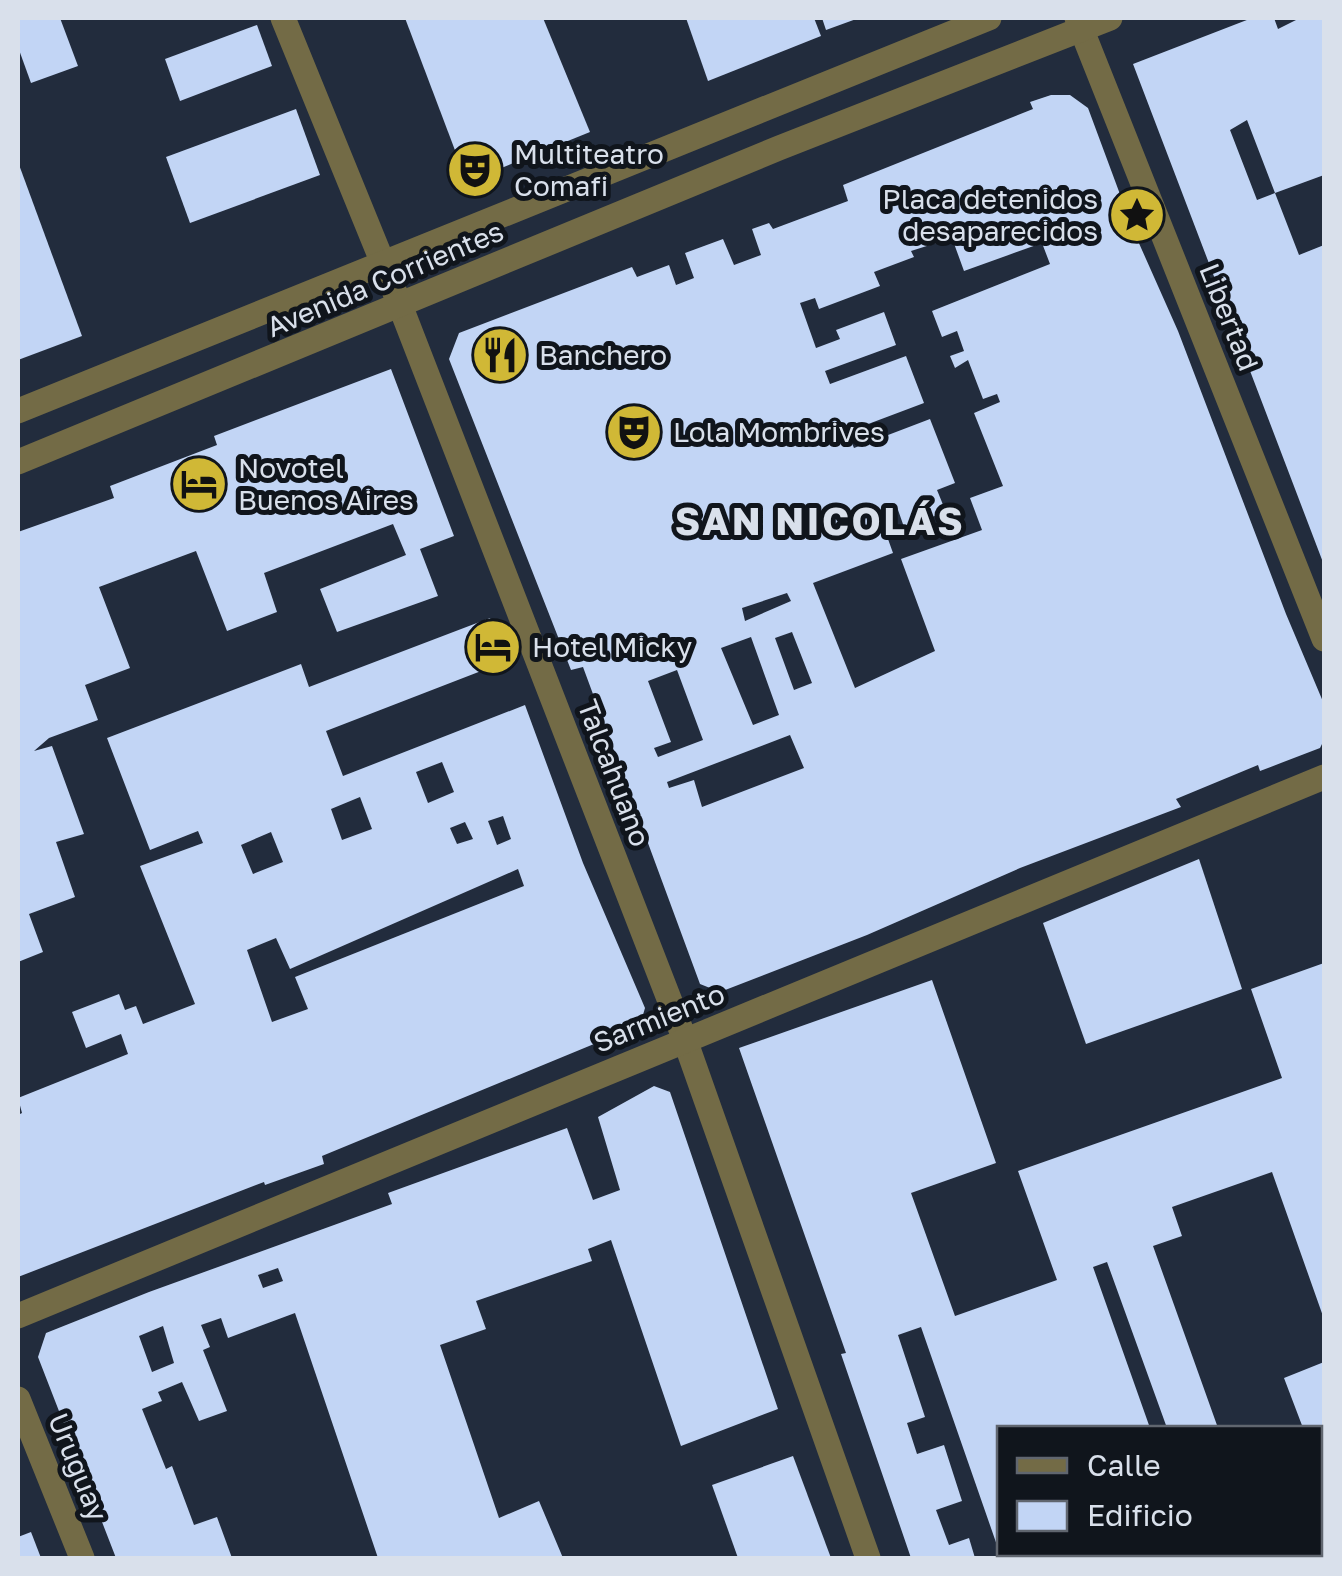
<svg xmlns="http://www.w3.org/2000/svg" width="1342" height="1576" font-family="'Golos Text',sans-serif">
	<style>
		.building { fill: #c2d5f5; fill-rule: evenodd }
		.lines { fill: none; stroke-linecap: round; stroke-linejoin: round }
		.minor { stroke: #736b46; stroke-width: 25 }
		.labels { text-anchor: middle; stroke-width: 10; stroke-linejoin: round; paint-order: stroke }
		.poi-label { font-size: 28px; fill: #d9e0eb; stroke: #10151c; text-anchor: start }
		.street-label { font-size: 28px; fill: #d9e0eb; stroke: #10151c }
		.district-label { font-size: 38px; font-weight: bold; letter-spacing: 2.5px; fill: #d9e0eb; stroke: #10151c }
	</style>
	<rect width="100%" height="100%" fill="#222c3d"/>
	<!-- building -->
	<g class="building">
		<path d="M18,18H60L78,66L31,83L18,47Z"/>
		<path d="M405,18H543L590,132L467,182Z"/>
		<path d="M686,18H814L821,36L708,81Z"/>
		<path d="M822,18H859L826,30Z"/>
		<path d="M1252,18H1274L1278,29L1300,18H1324V175L1275,193L1247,120L1230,130L1257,200L1275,193L1299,255L1324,245V565L1133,64Z"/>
		<path d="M257,25L272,66L180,101L165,59Z"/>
		<path d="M1051,95H1070L1088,108L1134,232L1178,331L1286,614L1324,704V740L1320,748L1260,771L1258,765L1176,799L1181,807L1020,868L867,935L720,992L700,984L583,667L571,670L449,359L459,333L632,267L637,277L669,265L676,285L694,278L685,253L723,239L734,265L761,255L752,229L769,223L773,229L848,201L843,185L1033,109L1030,102ZM952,238L964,271L1042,243L1050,264L932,311L942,337L957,331L964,351L950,356L955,368L968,360L983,399L997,394L1000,402L974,413L1003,486L970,498L982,530L901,559L935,651L855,688L813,583L893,553L879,514L897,507L904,527L946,512L937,490L955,483L930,419L854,448L847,432L924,403L906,356L830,384L825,371L896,345L884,312L836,330L840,339L816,348L800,303L815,298L819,309L880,286L874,272L914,257L911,251ZM787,593L791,601L745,621L742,608ZM792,632L812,683L794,690L775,638ZM751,637L779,715L753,725L721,648ZM677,670L703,740L658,757L654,748L671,742L648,681ZM790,735L804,768L702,807L694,780L669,788L667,782Z"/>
		<path d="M296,109L320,175L190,223L166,157Z"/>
		<path d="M18,162L82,336L18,360Z"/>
		<path d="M391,369L454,536L420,549L438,596L337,632L320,589L406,555L393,524L264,573L277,612L227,631L196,551L99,587L130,668L85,685L98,720L49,738L34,751L52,746L84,834L56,842L75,897L29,914L43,952L18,962V532L114,498L110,486L217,445L214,436Z"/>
		<path d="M490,618L507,661L326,731L343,776L525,705L583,863L645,1008L640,1025L322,1156L324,1164L265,1185L264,1182L18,1277V1115L22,1113L18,1098L128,1054L121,1034L86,1048L72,1012L119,994L125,1010L136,1006L143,1024L195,1004L140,866L203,843L198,831L150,850L107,738L301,664L309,687ZM442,762L454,792L428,803L416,772ZM360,797L372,829L342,840L331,809ZM503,816L511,839L497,845L488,821ZM465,822L473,839L457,844L450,828ZM271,832L283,862L253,874L241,845ZM518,869L524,886L295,977L308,1009L272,1022L247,950L276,938L290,969Z"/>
		<path d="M1199,859L1242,989L1086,1044L1043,923Z"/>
		<path d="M1324,963V1319L1272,1172L1172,1207L1182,1236L1153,1246L1218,1428H1167L1107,1262L1093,1267L1150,1428H999V1551L921,1327L898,1335L925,1417L907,1423L917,1454L944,1445L962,1501L936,1510L949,1545L969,1538L975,1558H911L841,1354L846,1353L739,1048L932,980L996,1163L911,1193L955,1316L1057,1280L1018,1171L1282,1078L1251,989Z"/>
		<path d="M654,1086L670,1092L778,1409L681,1446L611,1240L588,1249L592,1261L476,1301L486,1329L440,1345L499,1518L539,1501L563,1558H378L295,1313L228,1338L221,1318L201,1325L210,1347L203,1350L227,1411L199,1421L182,1382L158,1392L162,1401L142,1409L166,1469L172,1466L194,1525L217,1517L232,1558H116L38,1357L46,1333L149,1292L392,1204L388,1193L567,1128L593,1200L620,1190L598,1117ZM278,1268L283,1281L263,1288L258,1275ZM163,1326L174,1363L152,1372L139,1336Z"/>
		<path d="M1324,1362V1484L1320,1472V1428H1303L1284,1378Z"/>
		<path d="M793,1456L831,1558H738L712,1485Z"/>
		<path d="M31,1532L41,1558H18V1537Z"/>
		<path d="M1000,1554H1034L1035,1558H1001Z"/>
		<path d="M1112,1554H1194L1196,1558H1114Z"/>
		<path d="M1215,1554H1272L1259,1558H1217Z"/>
	</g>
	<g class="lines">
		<!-- minor -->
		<g class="minor">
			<path d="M283,18L400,305L685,1040L868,1558"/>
			<path d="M1077,18L1324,639"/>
			<path d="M18,411L989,18"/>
			<path d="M18,462L779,148L1110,18"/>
			<path d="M18,1316L1324,777"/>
			<path d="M18,1399L82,1558"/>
		</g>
	</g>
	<!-- icons -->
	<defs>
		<g id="theatre-disc" transform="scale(2.875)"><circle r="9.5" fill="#d0b836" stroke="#10151c"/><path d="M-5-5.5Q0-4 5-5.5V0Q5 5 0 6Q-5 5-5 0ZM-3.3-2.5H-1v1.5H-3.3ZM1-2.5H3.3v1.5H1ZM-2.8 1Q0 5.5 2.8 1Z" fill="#111"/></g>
		<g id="sight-disc" transform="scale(2.875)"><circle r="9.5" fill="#d0b836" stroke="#10151c"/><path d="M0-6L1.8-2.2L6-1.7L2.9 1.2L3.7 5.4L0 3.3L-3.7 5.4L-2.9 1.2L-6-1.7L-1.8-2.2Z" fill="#111"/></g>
		<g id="restaurant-disc" transform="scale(2.875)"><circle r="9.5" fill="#d0b836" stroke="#10151c"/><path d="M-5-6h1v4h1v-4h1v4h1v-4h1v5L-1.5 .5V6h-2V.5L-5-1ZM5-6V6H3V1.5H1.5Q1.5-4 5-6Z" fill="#111"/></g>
		<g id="hotel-disc" transform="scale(2.875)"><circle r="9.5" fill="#d0b836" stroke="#10151c"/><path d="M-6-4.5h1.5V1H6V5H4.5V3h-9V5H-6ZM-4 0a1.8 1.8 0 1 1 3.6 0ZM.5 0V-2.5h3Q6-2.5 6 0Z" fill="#111"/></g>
	</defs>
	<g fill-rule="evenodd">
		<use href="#theatre-disc" x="475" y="170"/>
		<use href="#sight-disc" x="1137" y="215"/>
		<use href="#restaurant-disc" x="500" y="355"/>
		<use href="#theatre-disc" x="634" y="432"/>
		<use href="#hotel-disc" x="199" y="484"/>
		<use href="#hotel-disc" x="493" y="647"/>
	</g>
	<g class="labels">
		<!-- poi labels -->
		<g class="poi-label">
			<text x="514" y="164">Multiteatro<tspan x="514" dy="32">Comafi</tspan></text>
			<text x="1098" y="209" text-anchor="end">Placa detenidos<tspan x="1098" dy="32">desaparecidos</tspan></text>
			<text x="539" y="365">Banchero</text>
			<text x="673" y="442">Lola Mombrives</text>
			<text x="238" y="478">Novotel<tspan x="238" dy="32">Buenos Aires</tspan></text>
			<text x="532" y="657">Hotel Micky</text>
		</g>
		<!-- street labels -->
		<g class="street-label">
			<text transform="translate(385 279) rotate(-23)" y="10">Avenida Corrientes</text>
			<text transform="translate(1229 317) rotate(68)" y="10">Libertad</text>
			<text transform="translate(614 773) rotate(69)" y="10">Talcahuano</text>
			<text transform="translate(659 1018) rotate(-22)" y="10">Sarmiento</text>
			<text transform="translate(78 1467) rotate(68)" y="10">Uruguay</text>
		</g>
		<!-- district labels -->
		<g class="district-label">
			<text x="820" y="535">SAN NICOLÁS</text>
		</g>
	</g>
	<!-- border -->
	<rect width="1342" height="1576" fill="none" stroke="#d9e0eb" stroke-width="40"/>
	<!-- legend -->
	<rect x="997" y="1426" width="325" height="130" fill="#10151c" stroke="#60666f" stroke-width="2.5"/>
	<rect x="1017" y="1458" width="50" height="15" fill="#736b46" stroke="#60666f" stroke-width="2.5"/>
	<text x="1087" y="1476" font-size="30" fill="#d9e0eb">Calle</text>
	<rect x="1017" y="1501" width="50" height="30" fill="#c2d5f5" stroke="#60666f" stroke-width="2.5"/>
	<text x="1087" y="1526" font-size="30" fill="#d9e0eb">Edificio</text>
</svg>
